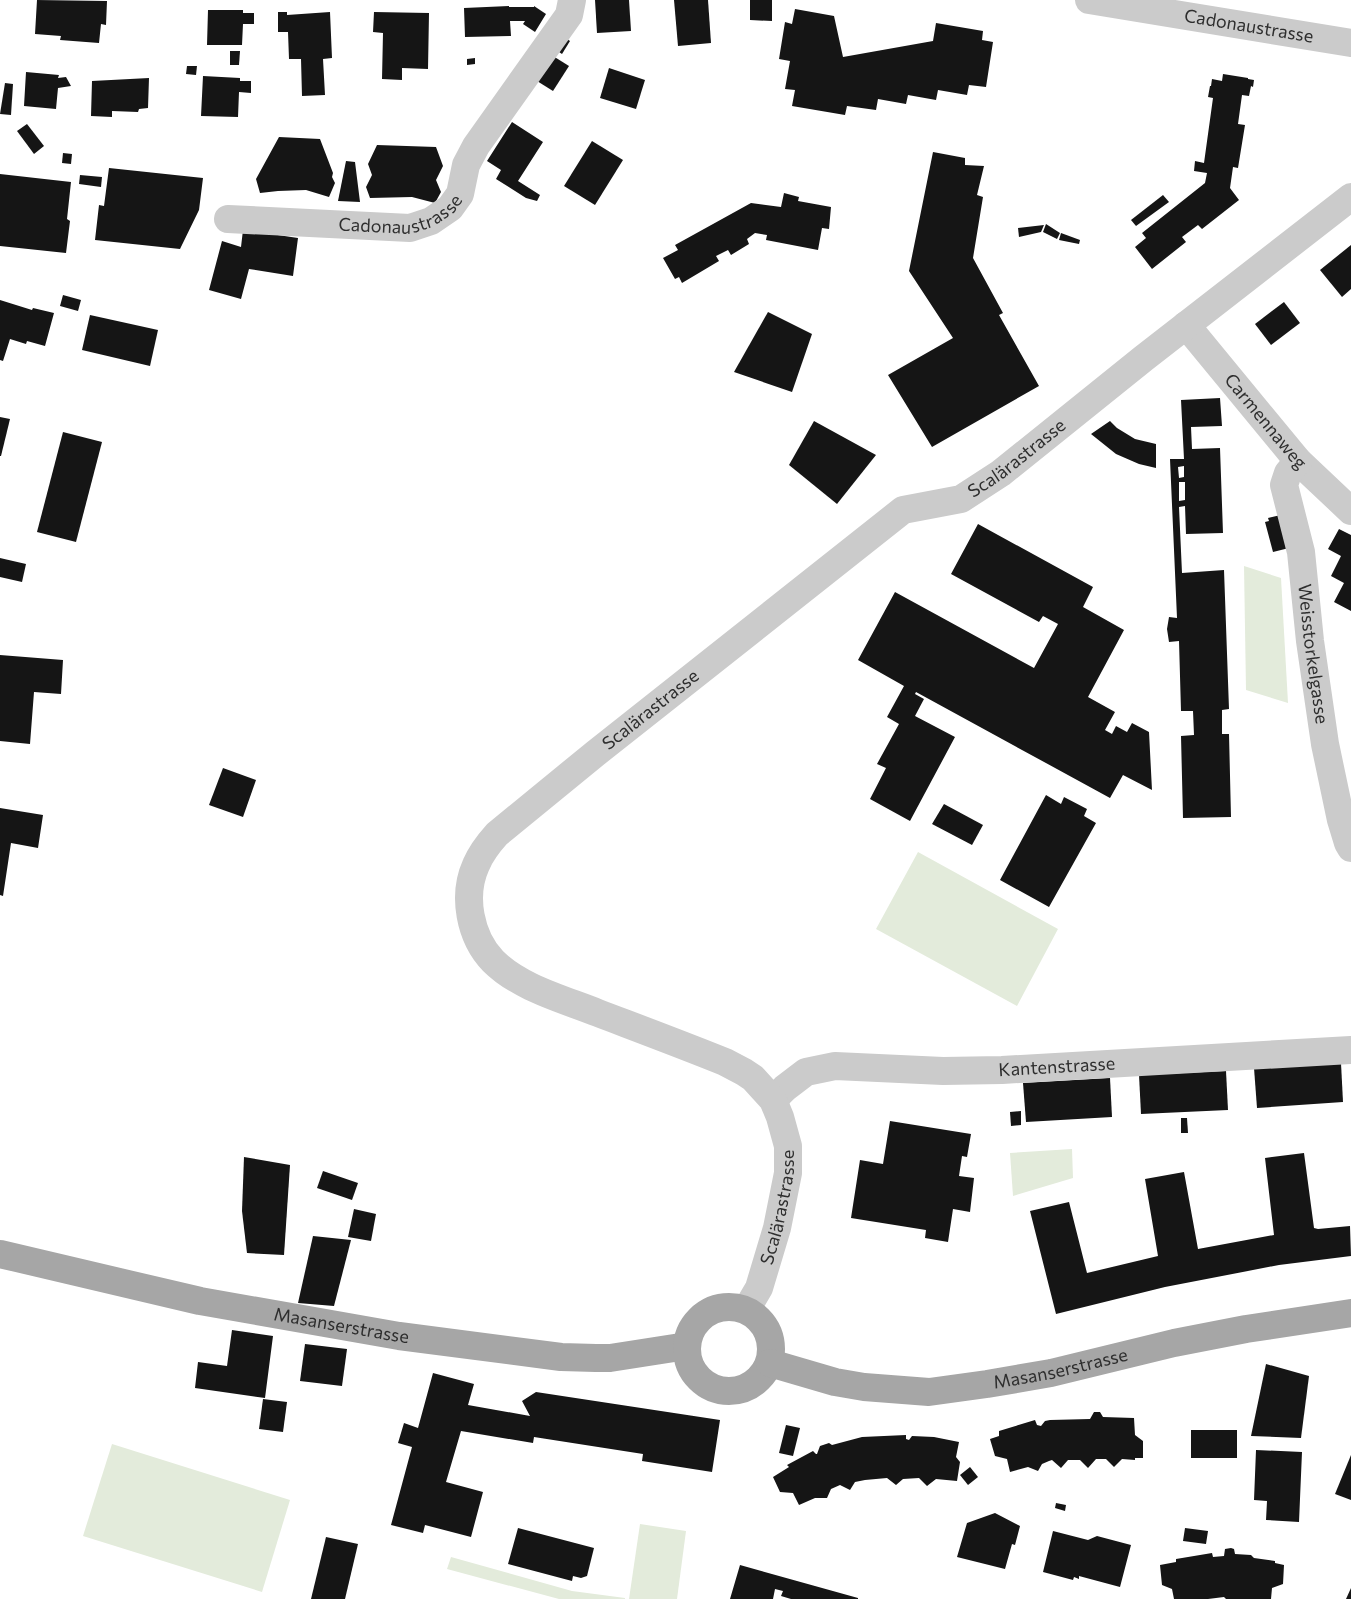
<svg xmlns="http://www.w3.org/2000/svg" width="1351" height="1599" font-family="Commissioner,sans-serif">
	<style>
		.green { fill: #e3ebdb }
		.building { fill: #151515; fill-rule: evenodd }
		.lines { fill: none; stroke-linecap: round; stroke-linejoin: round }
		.minor { stroke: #cbcbcb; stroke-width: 28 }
		.primary { stroke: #a6a6a6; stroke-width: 28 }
		.labels { text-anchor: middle; stroke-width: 5; stroke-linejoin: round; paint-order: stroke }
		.street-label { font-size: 18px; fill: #2e2e2e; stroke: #fff }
	</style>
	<rect width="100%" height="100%" fill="#fff"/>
	<!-- green -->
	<g class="green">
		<path d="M1244,566L1281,578L1288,703L1246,690Z"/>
		<path d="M918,852L1058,929L1017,1006L876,929Z"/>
		<path d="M1072,1149L1073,1178L1013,1196L1010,1153Z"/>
		<path d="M112,1444L290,1500L262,1592L83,1536Z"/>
		<path d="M640,1524L686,1531L677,1599H629Z"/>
		<path d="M451,1557L572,1591L625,1598V1599H559L447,1569Z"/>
	</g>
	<!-- building -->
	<g class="building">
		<path d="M37,0L107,1L106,25L101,24L99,43L60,40L61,36L35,34Z"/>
		<path d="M595,0H629L631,31L597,33Z"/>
		<path d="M674,0H708L711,43L678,46Z"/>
		<path d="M750,0H772V21L750,20Z"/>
		<path d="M509,6V7H534V6L546,14L535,32L523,24L525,21H510L511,36L465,37L464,8Z"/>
		<path d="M795,9L834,16L843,57L933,41L936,23L983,31L982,40L993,42L986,87L969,85L967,95L938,90L936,100L908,95L906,104L878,99L876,110L847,106L845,115L792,106L795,90L785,89L790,61L779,59L785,22L792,24Z"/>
		<path d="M208,10H243V13H254V24H243L242,45H207Z"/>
		<path d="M278,12H287V15L330,12L332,58L323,59L325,95L302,96L301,59H289L288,32H278Z"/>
		<path d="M374,12L429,13L428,69L402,68V80L382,79L383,33L373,32Z"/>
		<path d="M564,37L570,41L562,54L556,50Z"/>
		<path d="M230,51H240L239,65H230Z"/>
		<path d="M553,56L569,66L553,91L537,81Z"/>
		<path d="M475,58V64L467,65V59Z"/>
		<path d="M187,66H197L196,75L186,74Z"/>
		<path d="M609,68L645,80L636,109L600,98Z"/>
		<path d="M26,72L59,75L58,78L66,77L71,86L58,88L56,109L24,106Z"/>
		<path d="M1223,74L1248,78V79L1254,80L1253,87L1251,86L1249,96L1242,95L1238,124L1245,125L1238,168L1233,167L1230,188L1239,200L1202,229L1198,225L1182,237L1186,242L1152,269L1135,247L1146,238L1142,233L1205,183L1207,173L1194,171L1195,161L1204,163L1213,98L1208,97L1210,86H1211L1212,79L1222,81Z"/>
		<path d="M203,76L240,78V81H251V93L239,92L238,117L201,116Z"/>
		<path d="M149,78L148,108L139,109L138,112L112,111V117L91,116L92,81Z"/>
		<path d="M5,83L13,84L11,115L0,114Z"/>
		<path d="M512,122L543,142L518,181L540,195L537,201L526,198L496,179L501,170L487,161Z"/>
		<path d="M27,124L44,146L34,154L17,131Z"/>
		<path d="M279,137L320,139L333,173L332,177L335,183L329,197L306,190L278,191L260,193L256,179Z"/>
		<path d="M592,141L623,160L595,205L564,186Z"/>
		<path d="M377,145L436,147L443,166L436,180L441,192L435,203L412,197L370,198L366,187L372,175L368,164Z"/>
		<path d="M933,152L965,158V165L984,166L977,195L983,197L973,258L1003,313L999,315L1039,386L932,447L888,375L953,338L909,271Z"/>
		<path d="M63,153L72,154L71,164L62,163Z"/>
		<path d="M346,161L355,162L360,202L338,201Z"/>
		<path d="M109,168L203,178L199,210L180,249L95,240L99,205L104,206Z"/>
		<path d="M0,174L71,182L67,219L70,221L66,253L0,246Z"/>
		<path d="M80,175L102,177L101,187L79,184Z"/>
		<path d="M784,193L799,197L798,201L831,207L829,229L822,228L818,250L766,240L767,235L755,233L747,239L749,244L731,255L728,250L716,256L719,261L682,283L679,277L675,279L663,258L678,250L675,245L751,203L781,207Z"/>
		<path d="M1163,195L1169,202L1136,226L1131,220Z"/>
		<path d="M1046,224L1060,233L1057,239L1043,232Z"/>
		<path d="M1044,225L1041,232L1019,237L1018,228Z"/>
		<path d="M243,230L298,238L293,276L249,269L241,299L209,290L222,241L241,247Z"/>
		<path d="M1061,233L1080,240L1079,244L1059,240Z"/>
		<path d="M1351,245V289L1342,297L1320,270Z"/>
		<path d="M63,295L81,300L78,311L60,306Z"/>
		<path d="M0,300L32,310L33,308L54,313L45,346L27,341L26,344L10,339L3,361L0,360Z"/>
		<path d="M1284,302L1300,323L1271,345L1255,324Z"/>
		<path d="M768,312L812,334L792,392L734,372Z"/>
		<path d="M90,315L158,330L150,366L82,350Z"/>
		<path d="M1220,398L1222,426L1191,427L1192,449L1220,448L1223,533L1186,534L1185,506L1179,507L1182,573L1224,570L1229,709L1222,710V734H1229L1231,817L1183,818L1181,736L1194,735L1193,711H1181L1179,641L1169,642L1167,629L1169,617L1177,618L1170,459H1184L1181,400ZM1184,466V477L1179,478L1178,467ZM1179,482H1185V500L1179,501Z"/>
		<path d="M0,417L10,419L1,456H0Z"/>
		<path d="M814,421L876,455L837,504L789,465Z"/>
		<path d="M1110,421L1117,428L1135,439L1156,444V468L1139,464L1116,454L1091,434Z"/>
		<path d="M63,432L102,442L76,542L37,532Z"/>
		<path d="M1285,514L1297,546L1273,552L1265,522L1269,521L1268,518Z"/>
		<path d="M978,524L1093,587L1083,607L1124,630L1088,697L1115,712L1105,730L1112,734L1116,726L1127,732L1132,723L1149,732L1152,790L1123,775L1110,798L916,692L915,694L924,699L915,716L955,737L910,821L870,799L886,768L877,764L899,724L887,717L904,686L858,660L895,592L1034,668L1058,624L1043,616L1039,622L951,574Z"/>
		<path d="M1339,529L1351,535V611L1334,602L1344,583L1331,576L1341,556L1328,549Z"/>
		<path d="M0,558L26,564L22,582L0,577Z"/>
		<path d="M0,655L63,660L61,694L34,692L30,744L0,741Z"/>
		<path d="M223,768L256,780L243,817L209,805Z"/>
		<path d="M1046,795L1061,804L1064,797L1087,809L1084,816L1096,823L1049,907L1000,880Z"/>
		<path d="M944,804L983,825L972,845L932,824Z"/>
		<path d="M0,808L43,815L38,848L11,843L3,896L0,895Z"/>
		<path d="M1341,1063L1343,1102L1257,1108L1254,1068Z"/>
		<path d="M1226,1071L1228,1110L1141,1114L1139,1075Z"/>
		<path d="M1110,1078L1112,1117L1026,1122L1023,1083Z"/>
		<path d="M1021,1111V1125L1011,1126L1010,1112Z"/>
		<path d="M1181,1118H1187L1188,1133H1181Z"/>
		<path d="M890,1121L971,1134L967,1157L962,1156L959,1176L974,1178L970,1212L953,1209L948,1242L925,1238L926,1230L851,1218L860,1160L883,1164Z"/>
		<path d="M1304,1153L1314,1228L1318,1229L1350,1226L1351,1256L1279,1265L1165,1287L1056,1314L1030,1211L1069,1202L1087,1273L1158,1256L1145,1179L1184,1172L1198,1249L1274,1235L1265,1158Z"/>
		<path d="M244,1157L290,1165L284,1255L247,1253L242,1211Z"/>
		<path d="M323,1171L358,1183L352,1200L317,1188Z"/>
		<path d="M354,1209L376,1214L371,1241L348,1237Z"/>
		<path d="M313,1236L351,1240L334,1306L298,1303Z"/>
		<path d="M232,1330L273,1336L265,1398L195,1388L198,1362L227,1366Z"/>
		<path d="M305,1344L347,1349L342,1386L300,1381Z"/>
		<path d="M1266,1364L1309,1376L1301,1438L1251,1436Z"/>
		<path d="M433,1373L474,1384L468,1405L530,1416L522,1401L536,1392L720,1420L712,1472L642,1461L643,1454L534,1437L533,1443L461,1431L446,1482L483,1492L471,1537L425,1525L423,1533L391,1525L412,1447L398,1443L404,1423L418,1428Z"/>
		<path d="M263,1399L287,1402L283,1432L259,1429Z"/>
		<path d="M1094,1412H1100L1103,1417L1134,1418L1135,1435L1143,1441V1458H1135V1460L1122,1459L1114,1467L1106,1459H1096L1088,1468L1080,1460H1068L1061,1468L1052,1460L1049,1461L1042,1464L1038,1471L1028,1467L1010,1472L1007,1459L995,1456L990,1439L999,1436V1431L1035,1420L1037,1425L1041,1426L1045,1421L1050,1420L1090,1419Z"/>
		<path d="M786,1425L800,1428L793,1456L779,1453Z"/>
		<rect x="1191" y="1430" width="46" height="28"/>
		<path d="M906,1435V1439L909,1440L912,1436L934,1437L959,1442L956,1457L960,1462L957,1481L936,1479L927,1486L919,1478L903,1479L896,1485L887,1478L865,1480L855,1482L850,1490L840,1485L831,1489L827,1498H815L799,1505L793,1493L780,1492L773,1477L789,1467L787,1465L813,1451L816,1454H817L820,1446L829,1443L832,1445L862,1437Z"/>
		<path d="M1256,1450L1302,1452L1299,1522L1266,1520L1267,1501L1254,1500Z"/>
		<path d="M1351,1455V1500L1335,1494Z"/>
		<path d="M970,1467L978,1477L968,1485L960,1475Z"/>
		<path d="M1056,1503L1066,1505L1065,1511L1055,1508Z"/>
		<path d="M995,1513L1020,1526L1015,1545L1012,1544L1005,1569L957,1557L967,1523Z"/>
		<path d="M518,1528L594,1548L587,1576L581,1578L573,1576L572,1581L508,1564Z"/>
		<path d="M1185,1528L1208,1531L1206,1544L1183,1541Z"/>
		<path d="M1053,1531L1088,1540L1097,1536L1131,1545L1120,1587L1079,1576V1579L1074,1577L1073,1580L1043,1572Z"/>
		<path d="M326,1537L358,1544L345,1599H311Z"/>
		<path d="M1231,1548L1234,1549L1235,1554L1251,1555L1254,1558L1275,1561V1563L1284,1565L1283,1584L1272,1588L1271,1599H1226L1224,1597L1208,1599H1174L1172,1589L1162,1585L1160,1565L1176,1562V1559L1212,1553L1213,1557L1224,1556L1225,1549Z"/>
		<path d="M740,1565L858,1598V1599H791L781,1596L783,1591L775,1589L773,1599H730Z"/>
		<path d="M1351,1588V1599H1346Z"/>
	</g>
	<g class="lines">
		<!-- minor -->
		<g class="minor">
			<path id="s1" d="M1089,0L1351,43"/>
			<path id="s2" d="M228,219L410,228L431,221L450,208L460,194L466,165L476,146L569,15L572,0"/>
			<path id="s3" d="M1186,325L1298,461L1351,511"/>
			<path id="s4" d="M1298,461L1288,473L1284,485L1301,552L1310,641L1325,744L1341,820L1348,843L1351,848"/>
			<path id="s5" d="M773,1100L785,1088L806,1072L835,1066L943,1071L1002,1070L1351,1050"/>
			<path id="s6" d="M746,1310L759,1288L777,1228L788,1173V1146L780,1117L773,1100L753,1078L744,1072L725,1062C683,1045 640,1029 598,1013C563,999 520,988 493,961C470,937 462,896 476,865C481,853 488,844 497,834L596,753L903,510L961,499L1001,473L1144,358L1351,197"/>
		</g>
		<!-- primary -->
		<g class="primary">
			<path id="s7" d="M0,1254L200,1301L399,1336L561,1357L596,1358H610L687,1346"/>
			<circle cx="729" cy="1349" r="42"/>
			<path id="s8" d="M770,1363L835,1382L864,1387L929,1392L987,1384L1051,1373L1174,1343L1246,1329L1351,1313"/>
		</g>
	</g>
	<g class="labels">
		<!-- street labels -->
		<g class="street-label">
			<text dy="6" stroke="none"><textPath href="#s1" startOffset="162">Cadonaustrasse</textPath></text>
			<text dy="6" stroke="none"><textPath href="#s2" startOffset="176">Cadonaustrasse</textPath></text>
			<text dy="6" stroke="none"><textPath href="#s3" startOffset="125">Carmennaweg</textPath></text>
			<text dy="6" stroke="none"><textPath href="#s6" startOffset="1324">Scalärastrasse</textPath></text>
			<text dy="6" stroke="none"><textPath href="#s4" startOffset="200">Weisstorkelgasse</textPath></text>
			<text dy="6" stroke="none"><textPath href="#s6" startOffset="874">Scalärastrasse</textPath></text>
			<text dy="6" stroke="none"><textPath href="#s5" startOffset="295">Kantenstrasse</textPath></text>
			<text dy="6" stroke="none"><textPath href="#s6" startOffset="109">Scalärastrasse</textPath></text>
			<text dy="6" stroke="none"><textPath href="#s7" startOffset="349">Masanserstrasse</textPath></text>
			<text dy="6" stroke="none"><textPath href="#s8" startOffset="296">Masanserstrasse</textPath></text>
		</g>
	</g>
</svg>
